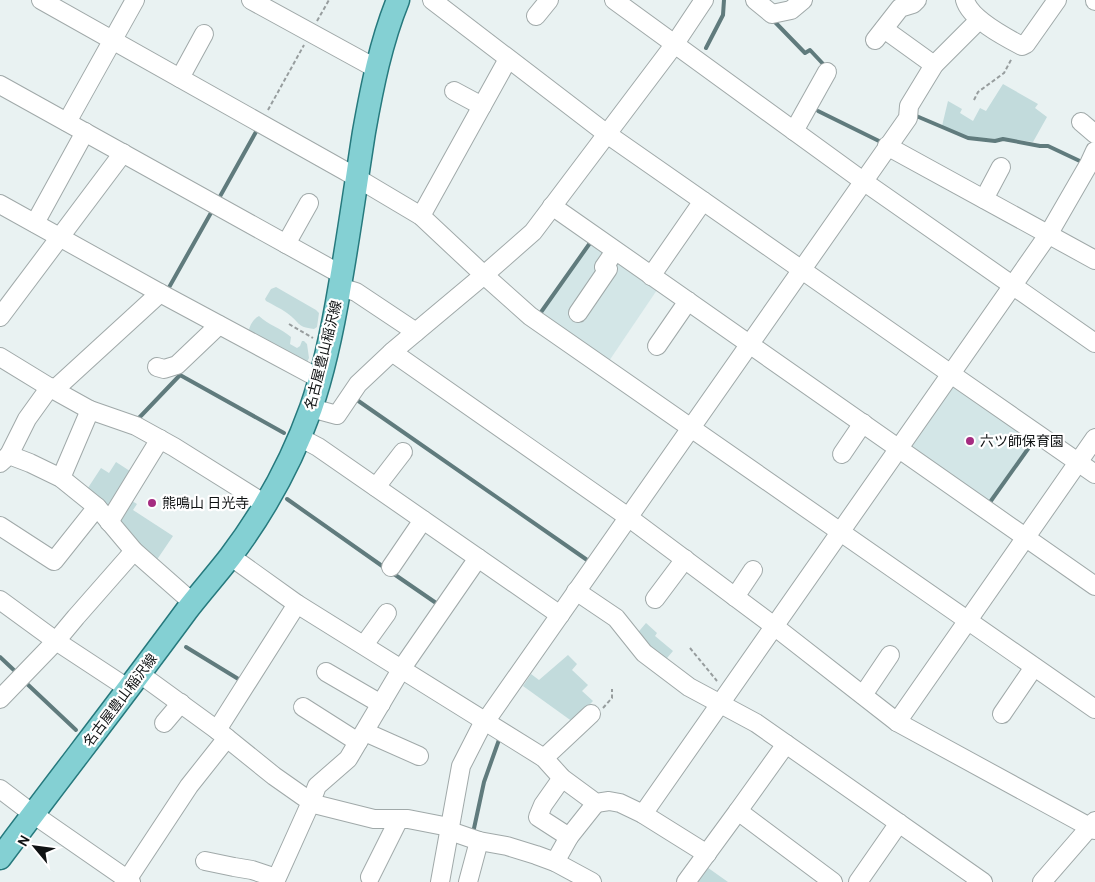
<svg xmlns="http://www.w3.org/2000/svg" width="1095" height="882" font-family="Overpass,'Noto Sans JP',sans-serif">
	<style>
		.built { fill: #d3e6e7 }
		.green { fill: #c2dbdc }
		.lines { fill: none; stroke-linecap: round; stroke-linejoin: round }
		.stream { stroke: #607b7d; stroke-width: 4 }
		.minor-casing { stroke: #a0a9a9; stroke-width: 20 }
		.major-casing { stroke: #26797d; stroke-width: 25 }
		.path { stroke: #979d9e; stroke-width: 2; stroke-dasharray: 4 2.5; stroke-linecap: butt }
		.minor { stroke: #fff; stroke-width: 18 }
		.major { stroke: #84d0d3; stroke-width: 22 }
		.poi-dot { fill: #a52c81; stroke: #fff; stroke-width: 2 }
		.labels { text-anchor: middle; stroke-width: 4.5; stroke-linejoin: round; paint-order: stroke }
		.street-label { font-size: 14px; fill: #0f1213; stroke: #fff }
		.poi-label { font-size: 14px; fill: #0f1213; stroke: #fff; text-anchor: start }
	</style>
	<rect width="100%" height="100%" fill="#e9f2f2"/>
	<!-- built -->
	<g class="built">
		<path d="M592,241L659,287L609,361L541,314Z"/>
		<path d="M949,383L1034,437L986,505L908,449Z"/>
	</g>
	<!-- green -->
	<g class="green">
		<path d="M1003,84L1038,104L1035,108L1047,117L1033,142L1003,138L995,139L968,137L942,126L948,101L962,109L960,113L973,121L980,108L986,111Z"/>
		<path d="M276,287L316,310L319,313L317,327L314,329C296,327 300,322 287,313C280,308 273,305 266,301L265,299L271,289Z"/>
		<path d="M259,316C268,325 281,328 291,337L290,344L297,348L300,346L302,341H304L307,344L309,358L306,364L249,333C248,327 254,318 259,316Z"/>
		<path d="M116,462L136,475L109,516L84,494L101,468L109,473Z"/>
		<path d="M127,498L137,504L133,510L173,536L154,564L112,521Z"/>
		<path d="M646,623L657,633L655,636L673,651L662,664L635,636Z"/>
		<path d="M568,655L577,664L572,670L588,685L582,691L593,701L573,722L523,686L531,674L539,680Z"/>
		<path d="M704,865L728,882H691Z"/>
	</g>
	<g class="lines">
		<!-- stream -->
		<g class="stream">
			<path d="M773,20L805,53L810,50L825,66"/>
			<path d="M706,48L723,15L724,0"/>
			<path d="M818,111L883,143"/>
			<path d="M914,115L968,138L995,141L1003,139L1040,146H1048L1084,163"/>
			<path d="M218,200L257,130"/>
			<path d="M167,291L212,211"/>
			<path d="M539,315L590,243"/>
			<path d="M357,400L590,562"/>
			<path d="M137,420L180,375L284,433"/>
			<path d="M287,499L385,568"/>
			<path d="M988,505L1035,439"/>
			<path d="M391,572L439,605"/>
			<path d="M186,647L240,680L241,679"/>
			<path d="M0,657L17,673"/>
			<path d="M24,681L76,730"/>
			<path d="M473,833L484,782L500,737"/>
		</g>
		<!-- minor casing -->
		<g class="minor-casing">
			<g id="minor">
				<path d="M41,0L347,172L421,216L484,275L530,316L1095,709"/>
				<path d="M251,0L377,69"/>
				<path d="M432,0L607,134L951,374L1095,474"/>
				<path d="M614,0L863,181L1095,343"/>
				<path d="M755,0L772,14L791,10L803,0"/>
				<path d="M965,0C970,19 1005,37 1022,46L1026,44L1057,0"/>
				<path d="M1095,0V1"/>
				<path d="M536,16L549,0"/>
				<path d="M884,29L934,65"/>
				<path d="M875,40L900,8L913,4L917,0"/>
				<path d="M180,78L204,34"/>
				<path d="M0,85L342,275"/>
				<path d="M454,91L482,106"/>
				<path d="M67,122L135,0"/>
				<path d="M1081,122L1095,134"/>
				<path d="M794,131L827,72"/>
				<path d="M887,146L1095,260"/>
				<path d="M984,199L1001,167"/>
				<path d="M0,204L160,293L320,379"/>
				<path d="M552,206L1095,586"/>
				<path d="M421,216L508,59"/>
				<path d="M35,223L85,132"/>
				<path d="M286,244L309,203"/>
				<path d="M651,276L703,201"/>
				<path d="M340,287L356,292L416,332"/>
				<path d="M578,313L608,269L604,267L615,251"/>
				<path d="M0,317L123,153"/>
				<path d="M657,346L688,301"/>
				<path d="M392,352L628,517L774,626L897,722L1095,830"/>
				<path d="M0,357L54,390L90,410L136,426L174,447L265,504"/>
				<path d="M157,367L164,369L177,365L219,325"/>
				<path d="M54,390L160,293"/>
				<path d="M311,408L337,415L358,384L392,352L484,275L533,232L674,45L704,0"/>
				<path d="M299,437L318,447L560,615"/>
				<path d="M842,454L863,423"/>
				<path d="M9,455L27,419L50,387"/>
				<path d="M0,463L9,455L30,463L61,478L97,507L134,551L193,603"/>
				<path d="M61,478L90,410"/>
				<path d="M376,487L403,452"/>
				<path d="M109,522L160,439"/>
				<path d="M0,526L54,561L97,507"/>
				<path d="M230,556L297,604L544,758L562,778L596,803L609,801L620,803L643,814L707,854"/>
				<path d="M391,567L423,520"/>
				<path d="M576,591L616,618L644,653L689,687L756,723L983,882"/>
				<path d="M735,597L753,570"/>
				<path d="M655,599L685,559"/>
				<path d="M0,600L56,641L129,689"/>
				<path d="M364,645L387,613"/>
				<path d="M326,672L381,704"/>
				<path d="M140,674L217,730L274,776L311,802L275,882"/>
				<path d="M863,695L890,655"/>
				<path d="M0,699L56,641L76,617L134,551"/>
				<path d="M303,707L358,742"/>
				<path d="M1002,714L1034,667"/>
				<path d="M485,722L908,118L909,106L934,65L979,20"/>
				<path d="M897,722L1095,438"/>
				<path d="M164,723L181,703"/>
				<path d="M217,730L297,604"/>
				<path d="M365,732L419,756"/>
				<path d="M544,758L591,714"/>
				<path d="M562,778L543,805L538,817L569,837"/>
				<path d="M0,789L33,814L131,882"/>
				<path d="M738,811L786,744"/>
				<path d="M643,814L1048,235L1089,164L1095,151"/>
				<path d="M449,827L408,819H374L318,805L311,802L317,786L348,759L402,668L478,558"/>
				<path d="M450,831L479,841L507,846L536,855L555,862L592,882"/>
				<path d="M205,861L234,867L252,870L276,878"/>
				<path d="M555,862L569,837L596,803"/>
				<path d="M370,877L399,819"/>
				<path d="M127,880L189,786L227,738"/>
				<path d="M440,882L461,766L484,721"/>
				<path d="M468,882L479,841"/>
				<path d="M686,882L738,811L833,882"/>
				<path d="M858,882L899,823"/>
				<path d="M1042,882L1095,821"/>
			</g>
		</g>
		<!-- major casing -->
		<g class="major-casing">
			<path id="major" d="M0,858C62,775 126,693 187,610C201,592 216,575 230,557C264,512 292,461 311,408C325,368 333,327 340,285C349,234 356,183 364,132C372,87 381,42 398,0"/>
		</g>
		<!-- path -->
		<g class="path">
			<path d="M317,21L329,0"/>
			<path d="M974,100L978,92L1004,73L1012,58"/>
			<path d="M268,110L304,45"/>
			<path d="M289,324L313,338"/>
			<path d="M690,648L717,681"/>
			<path d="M603,708L612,698V689"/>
		</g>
		<!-- minor -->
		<use href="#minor" class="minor"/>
		<!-- major -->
		<use href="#major" class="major"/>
	</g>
	<!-- markers -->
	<g class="poi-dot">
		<circle cx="970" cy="441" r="5"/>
		<circle cx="152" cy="503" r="5"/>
	</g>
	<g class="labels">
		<!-- street labels -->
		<g class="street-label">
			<text transform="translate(323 355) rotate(-76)" y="5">名古屋豊山稲沢線</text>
			<text transform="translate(120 700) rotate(-53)" y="5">名古屋豊山稲沢線</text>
		</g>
		<!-- poi labels -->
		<g class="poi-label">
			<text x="980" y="446">六ツ師保育園</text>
			<text x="162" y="508">熊鳴山 日光寺</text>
		</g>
	</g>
	<!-- north arrow -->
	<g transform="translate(35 847) rotate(299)" stroke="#ffffff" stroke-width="4" paint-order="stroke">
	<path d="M0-4L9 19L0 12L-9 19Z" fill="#0f1213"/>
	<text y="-8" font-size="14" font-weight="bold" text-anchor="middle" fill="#0f1213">N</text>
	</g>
</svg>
